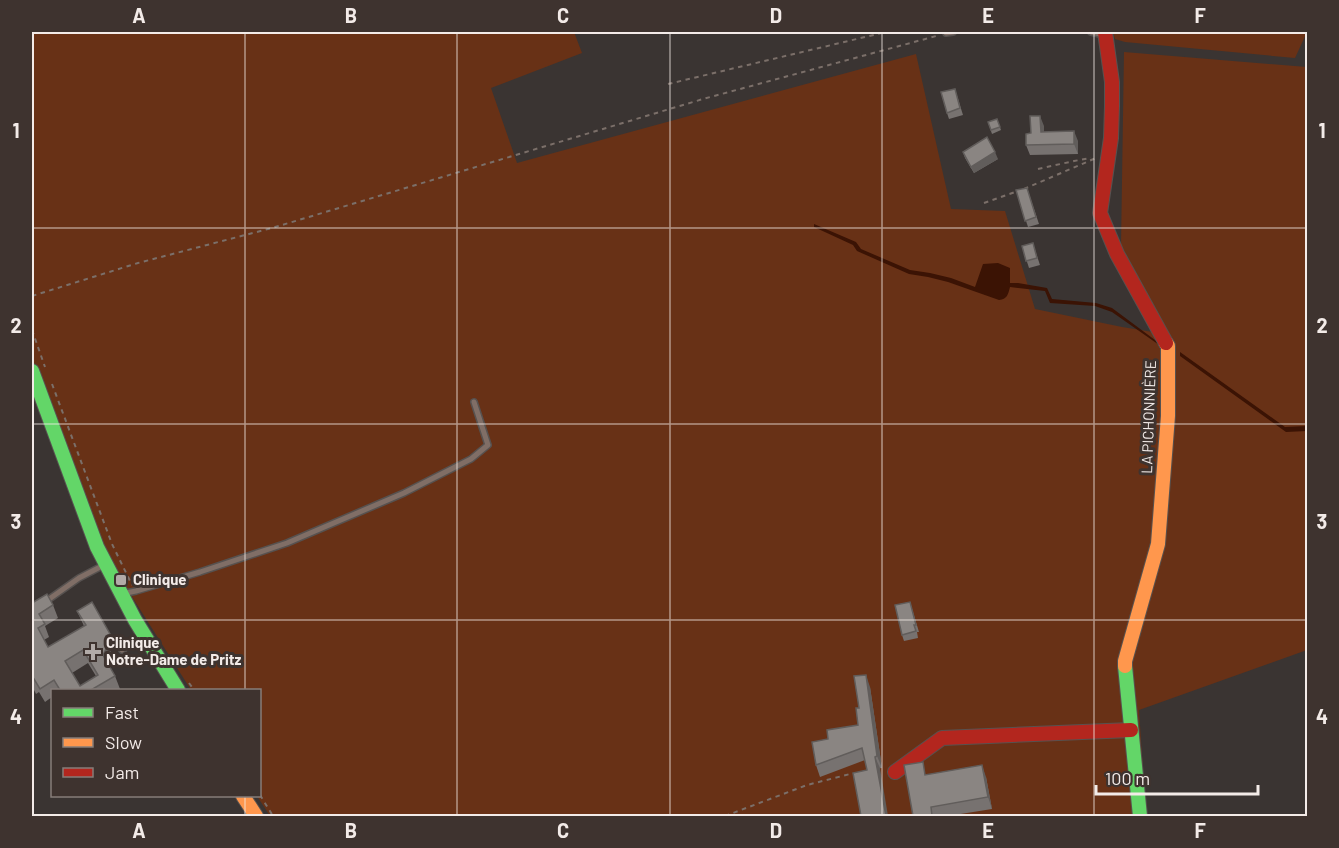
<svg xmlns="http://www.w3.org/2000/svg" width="1339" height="848" font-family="Barlow,sans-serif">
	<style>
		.green { fill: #683116 }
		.water { fill: #3b1304 }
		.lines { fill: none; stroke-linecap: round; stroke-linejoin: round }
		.lane-casing { stroke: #575250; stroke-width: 8 }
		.fast-casing { stroke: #575250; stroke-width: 16 }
		.slow-casing { stroke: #575250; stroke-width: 16 }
		.jam-casing { stroke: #575250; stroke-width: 16 }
		.path { stroke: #7b6f69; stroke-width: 2; stroke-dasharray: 4.5 4.5; stroke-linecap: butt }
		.lane { stroke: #806e66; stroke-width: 5 }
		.fast { stroke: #63d668; stroke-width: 14 }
		.slow { stroke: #ff974d; stroke-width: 14 }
		.jam { stroke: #b3261e; stroke-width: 14 }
		.wall { fill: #777270; fill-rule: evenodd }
		.shaded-wall { fill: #615d5b }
		.building { fill: #8a8582; stroke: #615d5b; stroke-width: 1.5; fill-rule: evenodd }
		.grid { fill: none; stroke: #f3ebe8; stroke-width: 1.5; stroke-opacity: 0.55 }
		.poi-dot { fill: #b2aba8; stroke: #3e332f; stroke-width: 2 }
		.labels { text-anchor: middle; stroke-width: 6; stroke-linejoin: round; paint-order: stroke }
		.street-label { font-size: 15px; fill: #f3ebe8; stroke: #3e332f }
		.poi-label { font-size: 15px; font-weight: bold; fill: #f3ebe8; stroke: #3e332f; text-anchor: start }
		.neatline { fill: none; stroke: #f3ebe8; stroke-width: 2 }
		.grid-label { font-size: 20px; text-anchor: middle; font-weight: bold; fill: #f3ebe8 }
	</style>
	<rect width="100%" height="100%" fill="#3a3432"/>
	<!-- green -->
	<g class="green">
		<path d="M32,32H574L582,53L491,88L517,163L916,54L951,209L1005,211L1035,309L1122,327L1165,334L1121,245L1124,52L1307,67V650L1139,710L1146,816H270L257,796H260V690H191L110,562L32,361Z"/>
		<path d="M1113,32H1307L1295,58L1125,42L1115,39Z"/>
	</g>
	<!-- water -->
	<g class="water">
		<path d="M814,224L856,242L861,249L910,270L930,273L951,278L975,287L983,264L998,263L1010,268V283H1018L1047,288L1052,299L1096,303L1112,308L1159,343L1162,347L1112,312L1095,306L1050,303L1045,291L1010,287C1008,295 1007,299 999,300L948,282L928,277L909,274L857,251L853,245L814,227Z"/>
		<path d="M1180,352L1285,427L1307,426V431L1286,432L1180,356Z"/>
	</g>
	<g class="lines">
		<!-- lane casing -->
		<g class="lane-casing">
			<g id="lane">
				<path d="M1091,32L1104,35"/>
				<path d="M946,33L953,32"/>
				<path d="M121,594L136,591L200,572L287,543L404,493L471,459L488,445L474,402"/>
				<path d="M45,602L79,578L104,565"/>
				<path d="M122,650L142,637"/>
			</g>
		</g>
		<!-- fast casing -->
		<g class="fast-casing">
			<g id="fast">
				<path d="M32,371L97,547L135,620L178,690"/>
				<path d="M1125,666L1140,816"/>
			</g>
		</g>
		<!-- slow casing -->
		<g class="slow-casing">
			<g id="slow">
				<path d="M1125,666V661L1158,544L1168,416V346L1166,343"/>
				<path d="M243,796L256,816"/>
			</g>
		</g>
		<!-- jam casing -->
		<g class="jam-casing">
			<g id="jam">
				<path d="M1105,32L1112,82V106L1111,138L1100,213L1117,254L1166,343"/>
				<path d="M895,772L942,738L1131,730"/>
			</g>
		</g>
		<!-- path -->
		<g class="path">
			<path d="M668,84L886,32"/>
			<path d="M1038,169L1074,161L1091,158"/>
			<path d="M1024,189L1096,158"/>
			<path d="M984,203L1018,191"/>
			<path d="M32,296L138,263L272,228L703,99L940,35"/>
			<path d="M32,330L45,367"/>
			<path d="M52,384L112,544L132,585"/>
			<path d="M189,683L194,690"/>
			<path d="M260,795L273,816"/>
			<path d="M725,816L807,785L850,774H856"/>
		</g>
		<!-- lane -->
		<use href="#lane" class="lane"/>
		<!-- fast -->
		<use href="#fast" class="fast"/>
		<!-- slow -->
		<use href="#slow" class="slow"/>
		<!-- jam -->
		<use href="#jam" class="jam"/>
	</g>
	<!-- wall -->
	<g class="wall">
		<path d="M955,89L963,115L949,119L947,113Z"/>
		<path d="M997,119L1001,130L992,134L988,122Z"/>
		<path d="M1044,126V132L1078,141V154L1030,155L1026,145L1031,133Z"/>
		<path d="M963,152L998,159L974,173L965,158Z"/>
		<path d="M1027,188L1039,224L1028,227L1016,190Z"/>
		<path d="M1022,246L1035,250L1040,265L1029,268Z"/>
		<path d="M910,602L919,632H917L918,638L904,641L902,635Z"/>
		<path d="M32,603L53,605L58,618L45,626L49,637L44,640L48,647L84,626L77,611L110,634L115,647L111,649V660L109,666L115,676L120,689L118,690H52V697L45,702L39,692L36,694L32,686ZM88,663L96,676L80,686L72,673Z"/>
		<path d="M870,687L882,768L867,770L865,760L820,777L816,765L828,739L858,725L859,708Z"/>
		<path d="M928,774L986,777L992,809L948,816H913Z"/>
	</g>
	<!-- shaded-wall -->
	<g class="shaded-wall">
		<path d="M1040,116L1044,126V143L1041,132Z"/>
		<path d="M1074,131L1078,141V154L1074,144Z"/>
		<path d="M995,152L998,159L974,173L971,167Z"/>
		<path d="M106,636L111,649V660L108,668L103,655Z"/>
		<path d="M866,675L870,687L882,768L877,756Z"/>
		<path d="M875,757L880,768L888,816H886Z"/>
		<path d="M982,765L986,777L992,809L988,797Z"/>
	</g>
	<!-- building -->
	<g class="building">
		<path d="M955,89L960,108L947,113L941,92Z"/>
		<path d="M1030,116H1040L1041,132L1074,131V144L1026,145V134L1031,133Z"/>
		<path d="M997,119L1000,127L991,130L988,122Z"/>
		<path d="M987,137L995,152L971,167L963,152Z"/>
		<path d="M1027,188L1036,217L1025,221L1016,190Z"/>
		<path d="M1033,243L1037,258L1026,261L1022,246Z"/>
		<path d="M47,594L53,605L39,614L45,624L38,628L48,647L86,625L77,611L92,602L110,634L106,636L107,647L103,655L115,676L91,690H60L54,680L40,689L34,679L32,681V603ZM83,650L98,675L80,686L65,661Z"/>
		<path d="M910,602L916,625H914L916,631L902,635L895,605Z"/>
		<path d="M866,675L877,756L875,757L886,816H861L853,773L867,770L862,748L816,765L812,742L828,739L827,730L858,725L856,708H859L854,676Z"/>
		<path d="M923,762L925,775L982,765L988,797L931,807L932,816H913L904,765Z"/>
	</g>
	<!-- grid -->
	<path class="grid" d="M245,32V690M457,32V816M670,32V816M882,32V816M1094,32V816M32,228H1308M32,424H1308M32,620H1308M245,796V816"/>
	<!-- markers -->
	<g class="poi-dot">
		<rect x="115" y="574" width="12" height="12" rx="3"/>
		<path d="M90 643h6v6h6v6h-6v6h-6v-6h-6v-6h6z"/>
	</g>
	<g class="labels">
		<!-- street labels -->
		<g class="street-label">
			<text transform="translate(1149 417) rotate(-88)" y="5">LA PICHONNIÈRE</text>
		</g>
		<!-- poi labels -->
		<g class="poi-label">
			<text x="133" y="585">Clinique</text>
			<text x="106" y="648">Clinique<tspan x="106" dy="17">Notre-Dame de Pritz</tspan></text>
		</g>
	</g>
	<!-- border -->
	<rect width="1339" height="848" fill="none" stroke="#3e332f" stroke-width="66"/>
	<!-- legend -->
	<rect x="51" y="689" width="210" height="108" fill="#3e332f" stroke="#867d79" stroke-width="1.5"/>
	<rect x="63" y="708" width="30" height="9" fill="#63d668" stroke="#867d79" stroke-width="1.5"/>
	<text x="105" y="719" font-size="18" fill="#f3ebe8">Fast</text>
	<rect x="63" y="738" width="30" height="9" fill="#ff974d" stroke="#867d79" stroke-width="1.5"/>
	<text x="105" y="749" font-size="18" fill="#f3ebe8">Slow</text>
	<rect x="63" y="768" width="30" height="9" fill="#b3261e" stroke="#867d79" stroke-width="1.5"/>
	<text x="105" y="779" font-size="18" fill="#f3ebe8">Jam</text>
	<!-- scale -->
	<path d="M1096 785v9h162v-9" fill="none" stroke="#f3ebe8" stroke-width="3"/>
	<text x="1105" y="785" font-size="18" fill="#f3ebe8" stroke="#3e332f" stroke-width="4.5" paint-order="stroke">100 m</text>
	<rect x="33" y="33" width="1273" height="782" class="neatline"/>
	<g class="grid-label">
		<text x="139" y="23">A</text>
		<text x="351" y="23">B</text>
		<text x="563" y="23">C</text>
		<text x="776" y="23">D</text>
		<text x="988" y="23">E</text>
		<text x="1200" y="23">F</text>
		<text x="16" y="138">1</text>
		<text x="1322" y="138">1</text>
		<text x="16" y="333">2</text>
		<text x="1322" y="333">2</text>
		<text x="16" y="529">3</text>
		<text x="1322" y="529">3</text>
		<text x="16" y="724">4</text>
		<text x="1322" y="724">4</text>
		<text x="139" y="838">A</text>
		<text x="351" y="838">B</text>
		<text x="563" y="838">C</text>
		<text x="776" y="838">D</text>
		<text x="988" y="838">E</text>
		<text x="1200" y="838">F</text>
	</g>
</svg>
